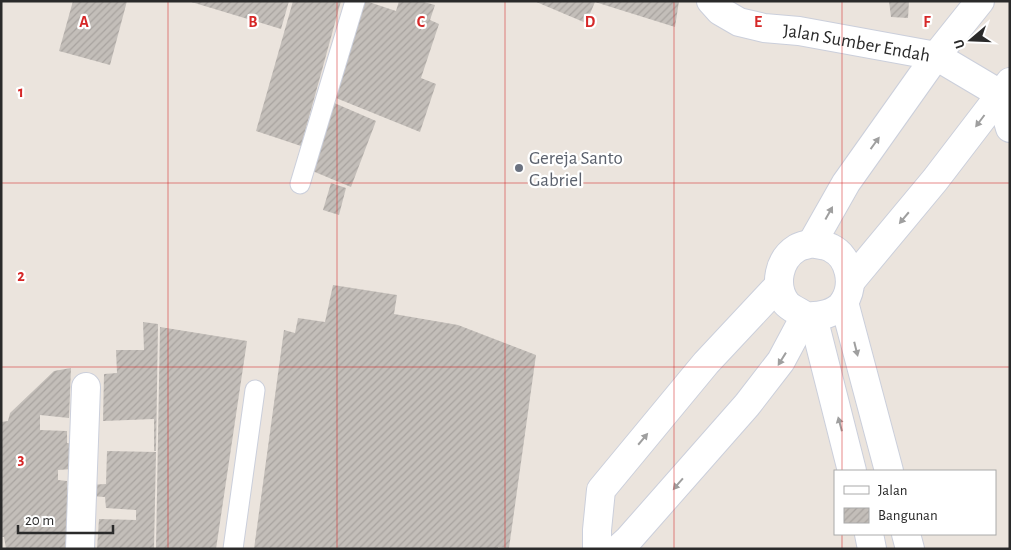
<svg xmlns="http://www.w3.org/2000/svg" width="1011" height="550" font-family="'Alegreya Sans',sans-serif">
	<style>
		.building { fill: url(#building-hatch) }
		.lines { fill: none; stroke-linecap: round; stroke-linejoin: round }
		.lane-casing { stroke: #cbcfdb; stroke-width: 21 }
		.street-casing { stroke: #cbcfdb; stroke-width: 30 }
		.lane { stroke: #fff; stroke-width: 19 }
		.street { stroke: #fff; stroke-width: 28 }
		.oneway { fill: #9f9f9f }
		.grid { fill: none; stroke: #d62828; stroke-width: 1; stroke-opacity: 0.55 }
		.worship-dot { fill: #6b7280; stroke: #fff; stroke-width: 2 }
		.labels { text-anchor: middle; stroke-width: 4.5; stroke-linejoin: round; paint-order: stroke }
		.street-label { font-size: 19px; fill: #2a2a2a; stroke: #fff }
		.worship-label { font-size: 19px; fill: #5b616d; stroke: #fff; text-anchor: start }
		.grid-label { font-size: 16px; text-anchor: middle; font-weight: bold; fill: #d62828; stroke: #fff; stroke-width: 4.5; stroke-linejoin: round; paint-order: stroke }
	</style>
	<defs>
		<pattern id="building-hatch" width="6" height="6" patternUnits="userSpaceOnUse" patternTransform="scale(1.25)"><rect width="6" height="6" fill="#c3beb9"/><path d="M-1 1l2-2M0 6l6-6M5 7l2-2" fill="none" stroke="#a8a39f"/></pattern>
	</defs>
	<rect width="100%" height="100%" fill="#ebe4dd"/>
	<!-- building -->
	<g class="building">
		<path d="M73,1H127L110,65L59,51Z"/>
		<path d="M188,1H289L281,29Z"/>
		<path d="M293,1H341L301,146L256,131Z"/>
		<path d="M358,1H366L396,11L399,1H420L435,5L430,20L439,24L421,78L436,84L420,132L331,96Z"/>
		<path d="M534,1H679L675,27L595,2L586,23Z"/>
		<path d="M889,1H909L908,18L891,17Z"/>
		<path d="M332,102L376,121L351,187L310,170Z"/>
		<path d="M331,183L346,188L339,215L323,210Z"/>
		<path d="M333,285L397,295L394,314L458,325L536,355L509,548L498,547V549H254L284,330L295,333L298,318L325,322Z"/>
		<path d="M143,322L158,324L156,451H154V419L103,421L104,374L117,373L116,350H144Z"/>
		<path d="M160,327L247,341L216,549H156Z"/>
		<path d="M71,368L69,418L40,415V430L67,431V443L73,444L72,469L58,470V480L67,481L69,549H6L4,537H1V422L8,421L10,413L54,371Z"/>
		<path d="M107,451L156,452L154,549H97L99,519L136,520V510L106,508L105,497L89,496V485L106,484Z"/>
	</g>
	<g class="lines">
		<!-- lane casing -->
		<g class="lane-casing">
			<g id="lane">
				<path d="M300,184L355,1"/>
				<path d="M233,549L255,390"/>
			</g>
		</g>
		<!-- street casing -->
		<g class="street-casing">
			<g id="street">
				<path id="s1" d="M711,1L720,11L739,22L764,28L799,31L936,56L1000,94"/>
				<path d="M1000,94L1010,128"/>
				<path d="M812,243L846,183L936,56L980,1"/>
				<path d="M812,243C818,245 826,245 831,248C850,257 855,285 844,302C836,314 819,317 805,316C800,312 790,308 786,303C773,285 779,259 797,248C802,245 808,245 812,243Z"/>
				<path d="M851,281L935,180L1010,82"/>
				<path d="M844,302L889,471"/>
				<path d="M813,317L852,471"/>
				<path d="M869,534L872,549"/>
				<path d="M906,534L910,549"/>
				<path d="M80,549L86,387"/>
				<path d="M597,549V530L601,490L706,363L779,285"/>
				<path d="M618,549L629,539L747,405L781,361L805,316"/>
			</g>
		</g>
		<!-- lane -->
		<use href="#lane" class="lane"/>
		<!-- street -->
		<use href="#street" class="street"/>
	</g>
	<!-- one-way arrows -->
	<defs><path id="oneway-solid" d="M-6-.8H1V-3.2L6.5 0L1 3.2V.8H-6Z" transform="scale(1.25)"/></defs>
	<g class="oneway">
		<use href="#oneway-solid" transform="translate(980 121) rotate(127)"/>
		<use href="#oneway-solid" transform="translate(875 143) rotate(-54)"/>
		<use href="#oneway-solid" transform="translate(829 213) rotate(-61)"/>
		<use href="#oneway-solid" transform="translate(904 218) rotate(130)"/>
		<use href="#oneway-solid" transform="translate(856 349) rotate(76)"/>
		<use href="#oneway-solid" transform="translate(782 359) rotate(122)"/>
		<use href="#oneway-solid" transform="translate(840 424) rotate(-105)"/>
		<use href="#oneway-solid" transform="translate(643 439) rotate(-50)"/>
		<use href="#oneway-solid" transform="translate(678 484) rotate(131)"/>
	</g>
	<!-- grid -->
	<path class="grid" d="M168,1V549M337,1V549M505,1V549M674,1V549M842,1V471M1,183H1010M1,367H1010M842,534V549"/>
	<!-- markers -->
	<circle class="worship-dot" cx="519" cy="168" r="5"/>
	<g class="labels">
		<!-- street labels -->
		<g class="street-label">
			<text dy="7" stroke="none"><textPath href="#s1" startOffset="155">Jalan Sumber Endah</textPath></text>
		</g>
		<!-- worship labels -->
		<g class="worship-label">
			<text x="529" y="164">Gereja Santo<tspan x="529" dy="22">Gabriel</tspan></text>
		</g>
	</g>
	<g class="grid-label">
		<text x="84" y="27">A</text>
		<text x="253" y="27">B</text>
		<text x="421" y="27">C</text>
		<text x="590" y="27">D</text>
		<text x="758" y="27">E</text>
		<text x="927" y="27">F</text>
		<text x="21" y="97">1</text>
		<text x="21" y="281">2</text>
		<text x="21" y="464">3</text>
	</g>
	<!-- border -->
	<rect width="1011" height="550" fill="none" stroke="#2a2a2a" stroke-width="5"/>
	<!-- legend -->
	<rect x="834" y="470" width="162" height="65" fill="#ffffff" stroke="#aaaaaa"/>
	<rect x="844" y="486" width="25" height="8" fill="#ffffff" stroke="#aaaaaa"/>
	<text x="878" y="495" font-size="15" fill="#2a2a2a">Jalan</text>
	<rect x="844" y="508" width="25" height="15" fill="url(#building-hatch)" stroke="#aaaaaa"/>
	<text x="878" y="520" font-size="15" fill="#2a2a2a">Bangunan</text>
	<!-- north arrow -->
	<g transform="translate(971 40) rotate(251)" stroke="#ffffff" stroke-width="4" paint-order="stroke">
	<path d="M0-4L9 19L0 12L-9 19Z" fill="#2a2a2a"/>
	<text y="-8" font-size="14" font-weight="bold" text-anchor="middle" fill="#2a2a2a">U</text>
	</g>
	<!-- scale -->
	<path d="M18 525v8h95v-8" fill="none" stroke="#2a2a2a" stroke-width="2.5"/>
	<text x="25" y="525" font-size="15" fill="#2a2a2a" stroke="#ffffff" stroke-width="4" paint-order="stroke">20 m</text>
</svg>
